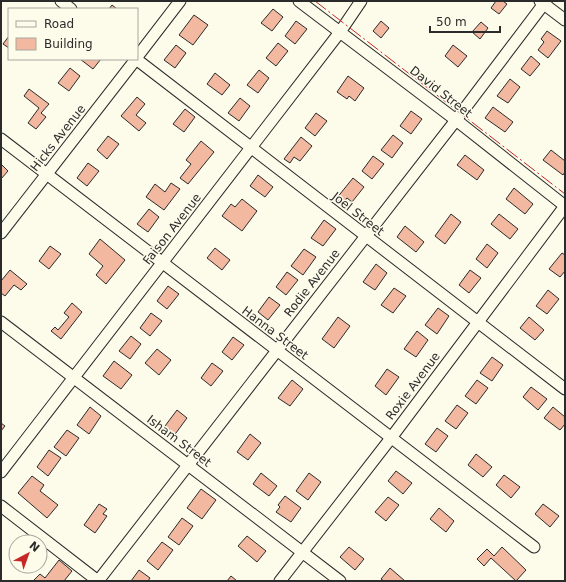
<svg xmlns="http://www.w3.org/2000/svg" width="566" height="582" font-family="'DejaVu Sans',sans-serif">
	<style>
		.building { fill: #f2b8a0; stroke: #2b2b2b }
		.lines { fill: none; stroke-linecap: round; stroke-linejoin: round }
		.minor-casing { stroke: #2b2b2b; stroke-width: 13 }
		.minor { stroke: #fdfbea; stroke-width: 11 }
		.power { stroke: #c62828; stroke-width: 1; stroke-dasharray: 14 3 2 3; stroke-linecap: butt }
		.labels { text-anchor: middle; stroke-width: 3; stroke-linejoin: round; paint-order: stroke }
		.street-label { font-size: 12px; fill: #2b2b2b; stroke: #fdfbea }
	</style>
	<rect width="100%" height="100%" fill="#fdfbea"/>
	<!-- building -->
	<g class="building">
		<path d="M496,1H503L507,4L499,14L491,8Z"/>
		<path d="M112,5L117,9H109Z"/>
		<path d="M273,9L283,17L272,31L261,23Z"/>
		<path d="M194,15L208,25L193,45L179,35Z"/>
		<path d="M296,21L307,29L295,44L285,36Z"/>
		<path d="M381,21L389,28L381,38L373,31Z"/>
		<path d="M481,22L488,28L480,39L472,32Z"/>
		<path d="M547,31L561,41L548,58L538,50L544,42L541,39Z"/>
		<path d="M9,36V48L3,44Z"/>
		<path d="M278,43L288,51L276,66L266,58Z"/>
		<path d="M176,45L186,53L175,68L164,60Z"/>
		<path d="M453,45L467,56L458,67L445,56Z"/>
		<path d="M531,56L540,64L530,76L521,69Z"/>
		<path d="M80,59H101L93,69Z"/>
		<path d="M70,68L80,76L69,91L58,83Z"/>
		<path d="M259,70L269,78L258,93L247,85Z"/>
		<path d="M215,73L230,85L222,95L207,84Z"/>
		<path d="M348,76L364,88L355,101L349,96L347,99L337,92Z"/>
		<path d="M510,79L520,87L508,103L497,96Z"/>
		<path d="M29,89L49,104L41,113L46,117L36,129L28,123L39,108L24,96Z"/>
		<path d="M137,97L145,104L136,115L146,123L139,131L121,116Z"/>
		<path d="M240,98L250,106L239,121L228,113Z"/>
		<path d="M493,107L513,122L505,132L485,118Z"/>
		<path d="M185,109L195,117L184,132L173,124Z"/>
		<path d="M411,111L422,119L411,134L400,126Z"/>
		<path d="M316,113L327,121L315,136L305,128Z"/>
		<path d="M393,135L403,143L392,158L381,150Z"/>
		<path d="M108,136L119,144L107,159L97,150Z"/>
		<path d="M301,137L312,146L300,161L294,157L290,163L284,159Z"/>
		<path d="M201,141L214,152L188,184L180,178L191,164L186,160Z"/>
		<path d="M551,150L565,161V172L563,175L543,160Z"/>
		<path d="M465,155L484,170L477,180L457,165Z"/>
		<path d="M373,156L384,164L372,179L362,171Z"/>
		<path d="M88,163L99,171L87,186L77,178Z"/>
		<path d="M1,164L8,171L1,179Z"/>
		<path d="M258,175L273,187L265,197L250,186Z"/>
		<path d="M353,178L364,187L352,202L347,198L342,204L336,199Z"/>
		<path d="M171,183L180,189L164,210L146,197L155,184L165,192Z"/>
		<path d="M514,188L533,204L525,214L506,199Z"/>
		<path d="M242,199L257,211L242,231L222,216L231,204L235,207Z"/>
		<path d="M149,209L159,217L148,232L137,224Z"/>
		<path d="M451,214L461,222L445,244L435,236Z"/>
		<path d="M499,214L518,229L510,239L491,224Z"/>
		<path d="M324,220L336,229L323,246L311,238Z"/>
		<path d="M405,226L424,242L416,252L397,237Z"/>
		<path d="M100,239L125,260L106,284L96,275L103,266L89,254Z"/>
		<path d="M487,244L498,253L487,268L476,259Z"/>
		<path d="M50,246L61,254L49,269L39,261Z"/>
		<path d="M215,248L230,260L222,270L207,258Z"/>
		<path d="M304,249L316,257L303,275L291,266Z"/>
		<path d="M562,253L565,255V271L560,277L549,269Z"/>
		<path d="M376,264L387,273L375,290L363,282Z"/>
		<path d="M10,270L27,284L21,290L14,285L5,296L1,293V281Z"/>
		<path d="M470,270L481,278L469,293L459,285Z"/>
		<path d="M287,272L298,280L286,295L276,287Z"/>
		<path d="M168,286L179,294L167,309L157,301Z"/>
		<path d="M394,288L406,296L393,313L381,305Z"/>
		<path d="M548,290L559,299L547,314L536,306Z"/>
		<path d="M269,297L280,305L268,320L258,312Z"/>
		<path d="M72,303L82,312L61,339L51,331L55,327L58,330L69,317L64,313Z"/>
		<path d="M438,308L449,316L437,334L425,325Z"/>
		<path d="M151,313L162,321L150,336L140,328Z"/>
		<path d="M338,317L350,326L334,348L322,339Z"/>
		<path d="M529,317L544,330L535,340L520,328Z"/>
		<path d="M417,331L428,340L416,357L404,349Z"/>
		<path d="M131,336L141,344L130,359L119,351Z"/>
		<path d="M233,337L244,345L232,360L222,352Z"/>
		<path d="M157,349L171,360L159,375L145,363Z"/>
		<path d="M492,357L503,365L492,381L480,373Z"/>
		<path d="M114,361L132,375L121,389L103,376Z"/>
		<path d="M212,363L223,371L211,386L201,378Z"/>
		<path d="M387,369L399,377L386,395L375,386Z"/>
		<path d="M292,380L303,389L290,406L278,398Z"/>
		<path d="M477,380L488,388L476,404L465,396Z"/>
		<path d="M531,387L547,399L538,410L523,397Z"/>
		<path d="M457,405L468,413L456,429L445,421Z"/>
		<path d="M90,407L101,416L89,434L77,425Z"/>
		<path d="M553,407L565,417V424L560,430L544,418Z"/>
		<path d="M177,410L187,418L173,437L162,430Z"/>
		<path d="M1,423L5,426L1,431Z"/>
		<path d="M437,428L448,436L436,452L425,444Z"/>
		<path d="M67,430L79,438L66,456L54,447Z"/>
		<path d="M250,434L261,443L248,460L237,452Z"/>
		<path d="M49,450L61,458L48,476L37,467Z"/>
		<path d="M476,454L492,467L483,477L468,465Z"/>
		<path d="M396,471L412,483L403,494L388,481Z"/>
		<path d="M261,473L277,486L269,496L253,484Z"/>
		<path d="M309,473L321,482L308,500L296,491Z"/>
		<path d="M504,475L520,487L511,498L496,485Z"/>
		<path d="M32,476L44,485L40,491L58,505L47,518L18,493Z"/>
		<path d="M201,489L216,500L202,519L187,508Z"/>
		<path d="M285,496L301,508L291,522L276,512L280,507L278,505Z"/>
		<path d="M388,497L399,505L386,521L375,512Z"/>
		<path d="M99,504L107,509L103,514L107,516L95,533L84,525Z"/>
		<path d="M543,504L559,516L550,527L535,514Z"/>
		<path d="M439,508L454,521L446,532L430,519Z"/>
		<path d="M182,518L193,526L179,545L168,537Z"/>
		<path d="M247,536L266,551L257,562L238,546Z"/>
		<path d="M162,542L173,550L158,570L147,561Z"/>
		<path d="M349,547L364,559L355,570L340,557Z"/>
		<path d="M502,547L526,570L516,581L491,558L484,566L477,559L487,549L494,556Z"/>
		<path d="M59,560L72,571L64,581H33L40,574L45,578Z"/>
		<path d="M390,568L405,581H384L381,579Z"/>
		<path d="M139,570L150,578L148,581H131Z"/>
		<path d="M231,576L237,581H227Z"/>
	</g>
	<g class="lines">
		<!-- minor casing -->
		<g class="minor-casing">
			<g id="minor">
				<path d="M61,1L71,9"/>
				<path d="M299,1L456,120L565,206"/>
				<path d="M540,1L565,20"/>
				<path d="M137,57L180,1"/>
				<path d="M136,59L565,389"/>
				<path d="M1,139L534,547"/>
				<path d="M1,233L136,59"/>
				<path d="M1,322L340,581"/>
				<path d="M1,472L340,32L361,1"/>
				<path d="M1,506L98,581"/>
				<path d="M98,581L456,120L546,1"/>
				<path d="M280,581L391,438L565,206"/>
			</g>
		</g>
		<!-- minor -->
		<use href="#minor" class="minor"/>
		<!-- power -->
		<path class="power" d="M315,1L565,194"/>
	</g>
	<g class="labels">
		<!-- street labels -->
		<g class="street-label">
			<text transform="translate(441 92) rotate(38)" y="4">David Street</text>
			<text transform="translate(58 138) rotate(-52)" y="4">Hicks Avenue</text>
			<text transform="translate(358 214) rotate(38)" y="4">Joel Street</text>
			<text transform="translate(172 229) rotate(-52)" y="4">Faison Avenue</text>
			<text transform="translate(312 283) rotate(-52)" y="4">Rodie Avenue</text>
			<text transform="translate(275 333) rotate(37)" y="4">Hanna Street</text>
			<text transform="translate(413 386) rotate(-53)" y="4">Roxie Avenue</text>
			<text transform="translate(179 441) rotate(37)" y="4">Isham Street</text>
		</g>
	</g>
	<!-- border -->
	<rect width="566" height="582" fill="none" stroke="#2b2b2b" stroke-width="4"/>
	<!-- legend -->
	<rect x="8" y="8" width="130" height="52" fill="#fdfbea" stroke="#a9a89e"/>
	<rect x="16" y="21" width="20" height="6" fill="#fdfbea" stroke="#a9a89e"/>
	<text x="44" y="28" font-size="12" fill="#2b2b2b">Road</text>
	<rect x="16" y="38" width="20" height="12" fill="#f2b8a0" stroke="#a9a89e"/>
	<text x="44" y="48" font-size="12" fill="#2b2b2b">Building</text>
	<!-- north arrow -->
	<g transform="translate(28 554) rotate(41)"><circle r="19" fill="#fdfbea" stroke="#a9a89e"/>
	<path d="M0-3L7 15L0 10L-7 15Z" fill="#c62828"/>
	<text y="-6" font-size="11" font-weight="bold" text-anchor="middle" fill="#2b2b2b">N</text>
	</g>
	<!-- scale -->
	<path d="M430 26v6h70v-6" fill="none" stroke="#2b2b2b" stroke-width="2"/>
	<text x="436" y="26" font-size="12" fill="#2b2b2b" stroke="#fdfbea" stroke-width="3" paint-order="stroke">50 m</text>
</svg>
